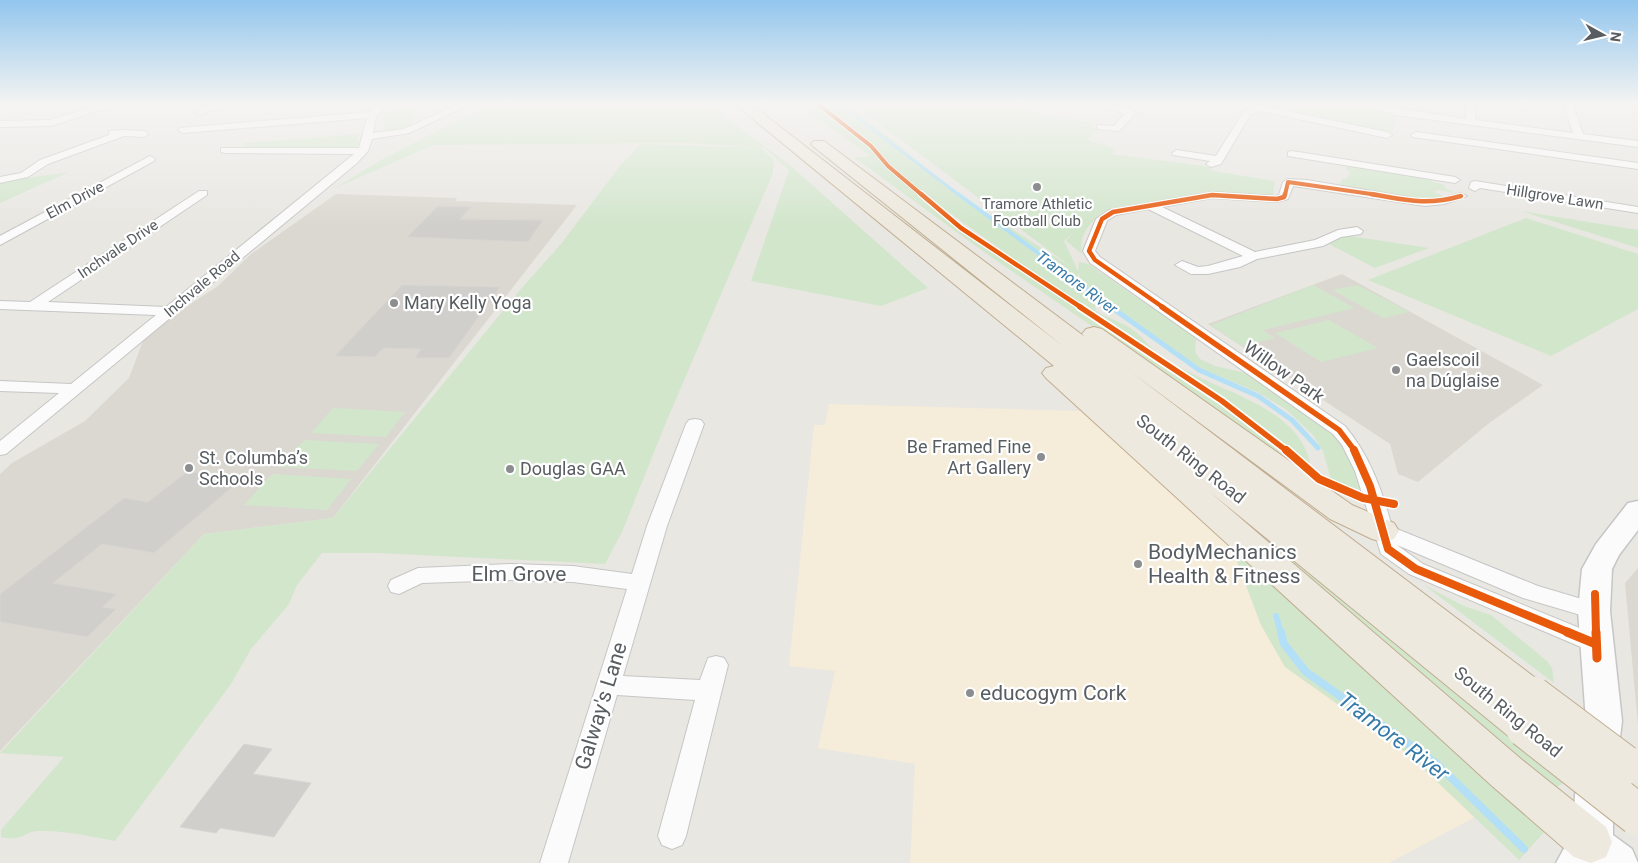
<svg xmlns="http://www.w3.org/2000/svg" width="1638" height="863" font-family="Roboto,sans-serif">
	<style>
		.commercial { fill: #f5ecd9 }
		.education { fill: #dbd8d1 }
		.green { fill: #d2e6cc; fill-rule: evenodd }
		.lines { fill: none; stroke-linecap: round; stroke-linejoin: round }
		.stream-far4 { stroke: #b3e0f6; stroke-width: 3 }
		.stream-far3 { stroke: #b3e0f6; stroke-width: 4 }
		.stream-far2 { stroke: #b3e0f6; stroke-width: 5 }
		.stream-far1 { stroke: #b3e0f6; stroke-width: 6 }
		.stream { stroke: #b3e0f6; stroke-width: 8 }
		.building { fill: #d1cfcc; stroke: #d8d6d2 }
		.street-casing { stroke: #c5c6c5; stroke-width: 2 }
		.secondary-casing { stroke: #c6c6c6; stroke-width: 3 }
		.highway-casing { stroke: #c0ad90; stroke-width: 2 }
		.street { fill: #fcfbfb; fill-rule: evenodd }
		.secondary { fill: #fcfbfb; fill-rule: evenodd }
		.highway { fill: #eee9de; fill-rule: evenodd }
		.highway-bridge-casing { stroke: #c0ad90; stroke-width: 43; stroke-linecap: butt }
		.highway-bridge { stroke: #eee9de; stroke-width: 41 }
		.cycleway-far4-casing { stroke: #fff; stroke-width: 5.5 }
		.cycleway-far3-casing { stroke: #fff; stroke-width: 7 }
		.cycleway-far2-casing { stroke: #fff; stroke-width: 9 }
		.cycleway-far1-casing { stroke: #fff; stroke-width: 11 }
		.cycleway-casing { stroke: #fff; stroke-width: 12 }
		.cycleway-far4 { stroke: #e8590c; stroke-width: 4 }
		.cycleway-far3 { stroke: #e8590c; stroke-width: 4.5 }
		.cycleway-far2 { stroke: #e8590c; stroke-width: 5.5 }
		.cycleway-far1 { stroke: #e8590c; stroke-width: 8 }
		.cycleway { stroke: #e8590c; stroke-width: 9 }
		.poi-dot { fill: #8b8d8e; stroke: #fff; stroke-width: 2 }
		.labels { text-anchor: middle; stroke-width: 4.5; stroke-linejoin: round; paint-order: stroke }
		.far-street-label { font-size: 15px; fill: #585d61; stroke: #fff }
		.far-poi-label { font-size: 15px; fill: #585d61; stroke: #fff }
		.far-water-label { font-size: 16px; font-style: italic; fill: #367aa9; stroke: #fff }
		.poi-label { font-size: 18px; fill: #585d61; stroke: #fff; text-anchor: start }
		.street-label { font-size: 18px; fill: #585d61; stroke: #fff }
		.near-poi-label { font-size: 21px; fill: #585d61; stroke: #fff; text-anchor: start }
		.near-street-label { font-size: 21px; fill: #585d61; stroke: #fff }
		.near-water-label { font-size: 22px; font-style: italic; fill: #367aa9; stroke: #fff }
	</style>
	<rect width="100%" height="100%" fill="#e9e7e2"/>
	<!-- commercial -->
	<path class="commercial" d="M829,404L1081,411L1230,543L1261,625L1285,667L1408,754L1475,817L1389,863H910L915,764L818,748L835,671L789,666L814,425H825Z"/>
	<!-- education -->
	<g class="education">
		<path d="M336,194L457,198L455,201L577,205L333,518L204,534L0,751V474L12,463L85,421L129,378L146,333L218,286L251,254Z"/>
		<path d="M1342,274L1447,332L1543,385L1488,424L1418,482L1398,474L1390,444L1208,324Z"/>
		<path d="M1638,568V725L1625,583Z"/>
	</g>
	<!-- green -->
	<g class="green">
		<path d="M393,105H420L409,127L384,132V115Z"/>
		<path d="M488,105H710L792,167L928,288L881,306L751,281L789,170L764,148L684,143L433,145L335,188L381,160Z"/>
		<path d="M798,105H849L963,198L1070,266L854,105H1029L1042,117L1049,116L1095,123L1090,128L1098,129L1088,140L1115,149L1112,154L1211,167L1213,171L1275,181L1273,196L1211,192L1112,208C1096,214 1076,235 1082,254L1066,241L1074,232L1064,241L1078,271L1079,262L1088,264L1188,332L1196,339L1195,352L1200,359L1215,366L1250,374L1337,437L1354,463L1362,490L1332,483L1323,451L1313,435L1287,410L1259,393L1200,368L1080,282L1079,272L1076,287L1094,300L1096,311C1107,318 1120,321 1130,328C1142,335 1150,348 1161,356C1170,362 1181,368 1191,373C1232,395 1303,412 1311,468L1264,435L1289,462L984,252L855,158L870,156ZM890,170L1073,301L1074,299L1162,362L962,231Z"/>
		<path d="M1280,105H1354L1400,115L1391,133L1394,138L1387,137L1374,128L1269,108Z"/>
		<path d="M358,134V146L352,148H242L244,143Z"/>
		<path d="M641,144L761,148L774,160L773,173L667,420L622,532L605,564L379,553H322L297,585L289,604L251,649L231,684L115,841C89,836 64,830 38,831C22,832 24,842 1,837V830L64,757L0,753L204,534L333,518L520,290L561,244L619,167Z"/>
		<path d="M1347,165L1432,179V182L1443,184L1446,189L1456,193L1438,190L1433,192L1442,195V198L1422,200L1343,186L1340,184L1342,179H1347L1350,172L1346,170Z"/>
		<path d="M69,172L0,203V182Z"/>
		<path d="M1521,211L1638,230V248Z"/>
		<path d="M1526,218L1638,254V309L1551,356L1368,280Z"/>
		<path d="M1350,236L1429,248L1375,268L1329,244L1342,237Z"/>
		<path d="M1313,285L1355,308L1263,330L1275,338L1242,346L1211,325Z"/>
		<path d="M1357,285L1410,312L1383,318L1332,290Z"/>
		<path d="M1329,320L1378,348L1321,362L1275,333Z"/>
		<path d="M1011,326L1566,781L1551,791Z"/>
		<path d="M333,408L405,412L386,437L311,433Z"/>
		<path d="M304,440L379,444L357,471L279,467Z"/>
		<path d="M272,474L351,479L327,510L244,505Z"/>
		<path d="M1230,543L1546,830L1519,860L1408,754L1285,667L1261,625Z"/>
		<path d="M1424,585L1464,606L1491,615L1547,661L1552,668L1554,683Z"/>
	</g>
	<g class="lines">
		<!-- stream-far4 -->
		<path class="stream-far4" d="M841,105L959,195"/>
		<!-- stream-far3 -->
		<path class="stream-far3" d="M958,194L1113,308"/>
		<!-- stream-far2 -->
		<path class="stream-far2" d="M1111,307L1199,370L1258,396L1292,420L1318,448"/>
		<!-- stream-far1 -->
		<path class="stream-far1" d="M1276,616L1281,633"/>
		<!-- stream -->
		<path class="stream" d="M1281,632L1284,644L1306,672L1437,764L1524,849"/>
	</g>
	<!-- building -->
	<g class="building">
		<path d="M438,206L471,207L460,219L543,220L528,242L407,237Z"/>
		<path d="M402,285L500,287L449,358H415L421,349L383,348L375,357L335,356Z"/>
		<path d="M188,471L242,479L154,553L102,544L53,583L117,594L102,607L116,609L87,637L0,622V594L124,498L148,502Z"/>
		<path d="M244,744L272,749L253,774L311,783L274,837L220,828L216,833L180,827Z"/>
	</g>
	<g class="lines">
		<!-- street casing -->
		<g class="street-casing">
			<g id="street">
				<path d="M100,105H114L51,126L0,127V121L50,120Z"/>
				<path d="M210,105H223L200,115L195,112Z"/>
				<path d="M377,105H387L376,116L373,133L404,129L456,105H468L409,133L372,139L368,151L357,163L6,454L0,455V441L59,393L0,391V381L71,384L156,315L0,309V301L30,302L199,191H207V195L48,302L166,307L354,154L225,153L221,152V148H359L367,118L183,133L178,130L180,128L369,112Z"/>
				<path d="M1096,105L1124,106L1136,113L1119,131L1097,129V125L1114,126L1125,114Z"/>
				<path d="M1240,105H1267L1268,107L1387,132L1392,135L1387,138L1261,111L1250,115L1221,164L1211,167L1206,164L1210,161L1173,155L1172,153L1177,150L1216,156L1244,111L1250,109Z"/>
				<path d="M1360,105H1378L1466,119V105H1474L1476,120L1573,133L1564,105H1573L1583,134L1638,141V147L1396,115Z"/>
				<path d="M124,130L144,131L149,134L144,137L124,136L48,164L28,177L0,183V177L21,173L40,160L109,135V131Z"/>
				<path d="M1416,132L1638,163V169L1413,137L1411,135Z"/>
				<path d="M1292,151L1455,177L1460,180L1455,183L1288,156V152Z"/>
				<path d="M150,156L155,159L154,161L0,245V236Z"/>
				<path d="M1288,179L1307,180L1425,200L1439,199L1461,193L1467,196L1444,204L1425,206L1293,186L1288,199L1277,202L1212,198L1162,207L1255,252L1315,240L1338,230L1357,227L1363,231L1361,234L1341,237L1323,246L1257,259L1240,267L1208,274H1191L1175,265L1182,261L1198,267L1208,266L1243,256L1148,209L1116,215L1107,221L1095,251L1100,257L1345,426C1370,456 1382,490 1392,527L1538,586L1602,605L1605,611L1602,617L1594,619L1523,598L1397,545L1423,564L1604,638L1608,644L1604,650L1596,653L1588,650L1409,574L1381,554L1355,471L1342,445L1333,434L1090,263L1083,251L1096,219L1109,210L1212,192L1277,196L1279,195L1283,182Z"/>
				<path d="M1475,181L1638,207V213L1480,188L1475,191L1469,188L1471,182Z"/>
				<path d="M695,419L701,420L704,424L667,526L623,676L700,680L708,658L716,656L724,658L728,665L686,836L682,845L672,849L662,845L658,836L695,700L617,695L568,863H540L627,589L573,582L510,580L422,583L399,594L391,592L388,586L391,580L418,568L510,564L573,566L632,574L647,526L686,424L689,420Z"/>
			</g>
		</g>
		<!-- secondary casing -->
		<g class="secondary-casing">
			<path id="secondary" d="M1638,501V530L1619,555L1612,569L1610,611L1622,721L1613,795V835L1632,849L1638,863H1556L1573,832L1575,795L1586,721L1578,611L1582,569L1596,544L1628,503Z"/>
		</g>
		<!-- highway casing -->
		<g class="highway-casing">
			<path id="highway" d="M736,105H752L1064,347L814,147L811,144L814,141H824L1085,337L1082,334L1086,329L1094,327L1102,329L1352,505L1394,523L1399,531L1394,539L1383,542L1372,539L1330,519L1131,372L1546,686L1551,697L1546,708L1536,712L1540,715L1546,727L1540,739L1526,744L1512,739L1210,492L1521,759L1606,827L1612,842L1606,857L1591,863L1574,857L1491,785L1046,378L1042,373L1046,368L1054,366Z"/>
		</g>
		<!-- street -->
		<use href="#street" class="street"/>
		<!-- secondary -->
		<use href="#secondary" class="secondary"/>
		<!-- highway -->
		<use href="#highway" class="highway"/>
		<!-- highway-bridge casing -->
		<g class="highway-bridge-casing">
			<g id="highway-bridge">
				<path d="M1532,697L1623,765"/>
				<path d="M1526,727L1638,815"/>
			</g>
		</g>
		<!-- highway-bridge -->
		<use href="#highway-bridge" class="highway-bridge"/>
		<!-- cycleway-far4 casing -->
		<g class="cycleway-far4-casing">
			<g id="cycleway-far4">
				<path d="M819,105L871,146L888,166L922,195"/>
				<path d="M1285,195L1288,182L1378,195"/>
			</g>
		</g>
		<!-- cycleway-far3 casing -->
		<g class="cycleway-far3-casing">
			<g id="cycleway-far3">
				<path d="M921,194L961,228L1082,308"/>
				<path d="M1371,194C1406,200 1426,206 1461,196"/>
				<path d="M1164,308L1095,260L1089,251L1102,219L1113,212L1212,195L1277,199L1284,197L1285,194"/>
			</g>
		</g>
		<!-- cycleway-far2 casing -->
		<g class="cycleway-far2-casing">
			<g id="cycleway-far2">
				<path d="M1080,307L1222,401L1287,451"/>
				<path d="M1162,307L1339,430L1355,451"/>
			</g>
		</g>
		<!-- cycleway-far1 casing -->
		<g class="cycleway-far1-casing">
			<g id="cycleway-far1">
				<path d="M1286,450L1319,479L1363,498L1394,504"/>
				<path d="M1354,450L1370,486L1388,549L1416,569L1570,633"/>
				<path d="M1595,594L1596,633"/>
			</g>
		</g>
		<!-- cycleway casing -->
		<g class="cycleway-casing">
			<g id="cycleway">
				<path d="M1567,632L1596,644"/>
				<path d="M1596,632L1597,658"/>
			</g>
		</g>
		<!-- cycleway-far4 -->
		<use href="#cycleway-far4" class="cycleway-far4"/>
		<!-- cycleway-far3 -->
		<use href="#cycleway-far3" class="cycleway-far3"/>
		<!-- cycleway-far2 -->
		<use href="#cycleway-far2" class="cycleway-far2"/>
		<!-- cycleway-far1 -->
		<use href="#cycleway-far1" class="cycleway-far1"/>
		<!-- cycleway -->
		<use href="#cycleway" class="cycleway"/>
	</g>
	<!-- sky -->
	<linearGradient id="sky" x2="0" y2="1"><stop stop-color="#93c6ee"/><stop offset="0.46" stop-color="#f5f4f2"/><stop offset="1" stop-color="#f5f4f2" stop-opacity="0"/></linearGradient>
	<rect width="1638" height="226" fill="url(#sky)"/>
	<!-- markers -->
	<g class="poi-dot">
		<circle cx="1037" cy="187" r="5"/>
		<circle cx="394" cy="303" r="5"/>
		<circle cx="1396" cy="370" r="5"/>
		<circle cx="1041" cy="457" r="5"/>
		<circle cx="189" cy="468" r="5"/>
		<circle cx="510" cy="469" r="5"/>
		<circle cx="1138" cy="564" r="5"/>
		<circle cx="970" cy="693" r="5"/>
	</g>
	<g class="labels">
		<!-- far-street labels -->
		<g class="far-street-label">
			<text transform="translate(1555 197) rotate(9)" y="5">Hillgrove Lawn</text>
			<text transform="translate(75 200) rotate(-28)" y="5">Elm Drive</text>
			<text transform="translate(118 249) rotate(-34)" y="5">Inchvale Drive</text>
			<text transform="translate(202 284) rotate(-40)" y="5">Inchvale Road</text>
		</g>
		<!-- far-poi labels -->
		<g class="far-poi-label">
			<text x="1037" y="209">Tramore Athletic<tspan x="1037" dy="17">Football Club</tspan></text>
		</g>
		<!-- far-water labels -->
		<g class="far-water-label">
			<text transform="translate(1077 282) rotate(36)" y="6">Tramore River</text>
		</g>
		<!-- poi labels -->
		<g class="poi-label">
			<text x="404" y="309">Mary Kelly Yoga</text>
			<text x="1406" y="366">Gaelscoil<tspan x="1406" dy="21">na Dúglaise</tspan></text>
			<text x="1031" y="453" text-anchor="end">Be Framed Fine<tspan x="1031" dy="21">Art Gallery</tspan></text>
			<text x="199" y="464">St. Columba’s<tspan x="199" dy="21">Schools</tspan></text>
			<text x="520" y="475">Douglas GAA</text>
		</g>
		<!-- street labels -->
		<g class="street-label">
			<text transform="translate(1284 372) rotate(35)" y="6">Willow Park</text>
			<text transform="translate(1191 459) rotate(38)" y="6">South Ring Road</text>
			<text transform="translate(1508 712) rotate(39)" y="6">South Ring Road</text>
		</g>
		<!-- near-poi labels -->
		<g class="near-poi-label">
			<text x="1148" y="559">BodyMechanics<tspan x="1148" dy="24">Health &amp; Fitness</tspan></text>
			<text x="980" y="700">educogym Cork</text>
		</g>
		<!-- near-street labels -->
		<g class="near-street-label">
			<text x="519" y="581">Elm Grove</text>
			<text transform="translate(601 706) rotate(-73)" y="7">Galway's Lane</text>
		</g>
		<!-- near-water labels -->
		<g class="near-water-label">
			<text transform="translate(1394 736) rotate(37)" y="8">Tramore River</text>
		</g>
	</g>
	<!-- north arrow -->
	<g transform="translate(1603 35) rotate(98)" stroke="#ffffff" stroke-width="4" paint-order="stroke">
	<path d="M0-4L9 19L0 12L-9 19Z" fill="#585d61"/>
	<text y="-8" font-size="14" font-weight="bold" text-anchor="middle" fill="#585d61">N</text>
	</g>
</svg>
